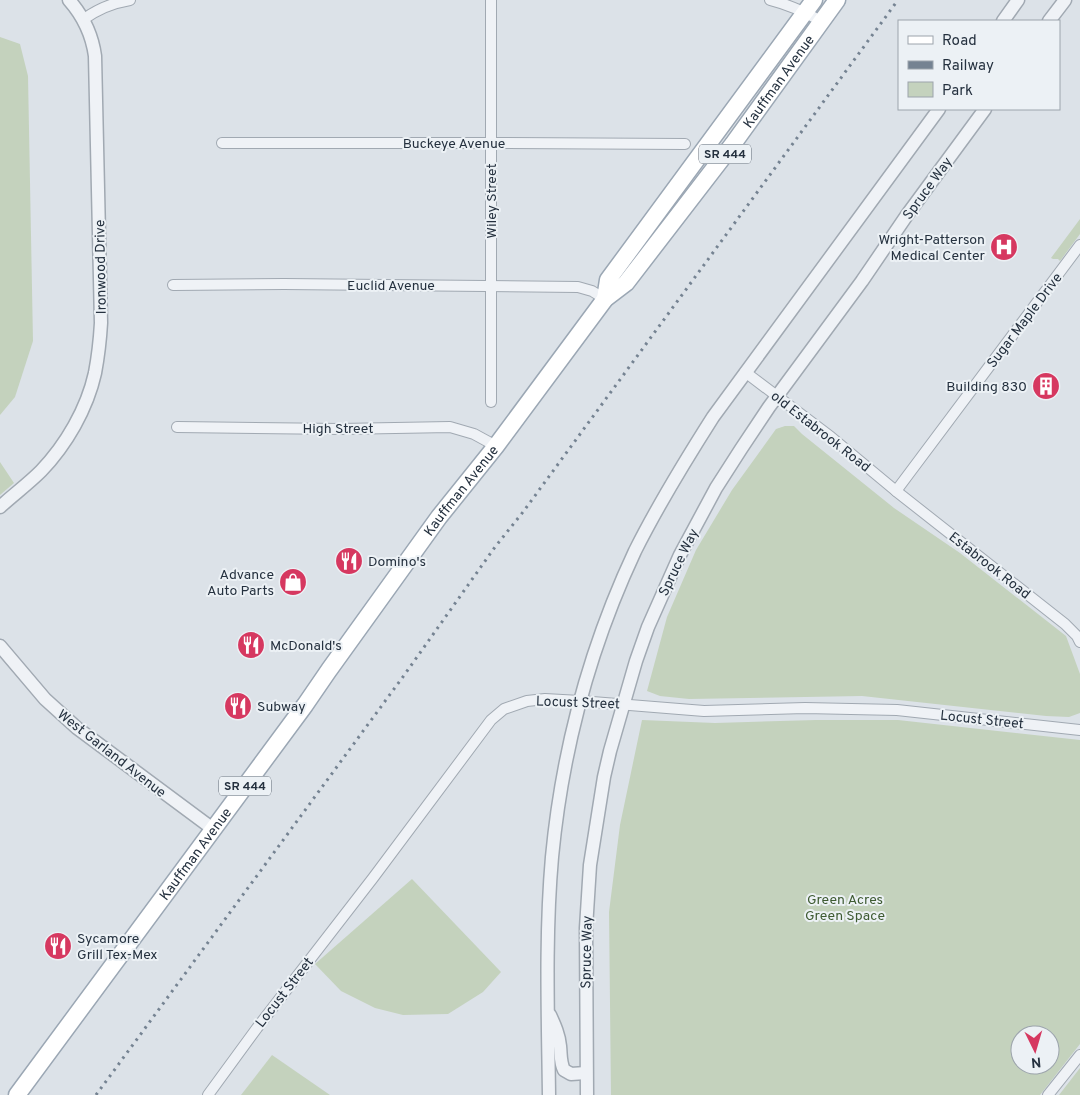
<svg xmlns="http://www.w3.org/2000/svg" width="1080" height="1095" font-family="Overpass,sans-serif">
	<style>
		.green { fill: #c4d2bd; fill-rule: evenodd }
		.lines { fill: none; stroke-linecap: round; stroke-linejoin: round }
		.minor-casing { stroke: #a1a9b2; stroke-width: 12 }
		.tertiary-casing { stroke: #a1a9b2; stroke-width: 15 }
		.primary-casing { stroke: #9ba7b4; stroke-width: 19 }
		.minor { stroke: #eff2f6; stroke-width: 10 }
		.tertiary { stroke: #eff2f6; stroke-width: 12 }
		.primary { stroke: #fff; stroke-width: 16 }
		.rail { stroke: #758392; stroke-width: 3; stroke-dasharray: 2.5 5; stroke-linecap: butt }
		.labels { text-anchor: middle; stroke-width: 4; stroke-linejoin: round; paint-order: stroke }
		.shield { fill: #ecf1f5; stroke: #616b76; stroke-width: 1 }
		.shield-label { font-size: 12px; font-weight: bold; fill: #25313f }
		.street-label { font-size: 14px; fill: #25313f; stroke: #ecf1f5 }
		.poi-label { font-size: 14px; fill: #25313f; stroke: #ecf1f5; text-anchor: start }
		.park-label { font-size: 14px; fill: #3e5b32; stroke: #ecf1f5 }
	</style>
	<rect width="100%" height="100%" fill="#dce2e8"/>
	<!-- green -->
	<g class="green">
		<path d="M0,37L20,44L28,76L33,341L15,397L0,415Z"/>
		<path d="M1080,219V234L1060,261L1058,259H1053L1051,258Z"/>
		<path d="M785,426H794L802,434L894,508L960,553L1066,636L1080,674V713L1069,717L1046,716L862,696L689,699L660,696L647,691L667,617L696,550L732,490L753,461L776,429Z"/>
		<path d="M0,462L14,483L0,495Z"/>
		<path d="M642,720L715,723L816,720H898L1080,740V1044L1040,1095H611L609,912L620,825ZM1020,1035H1050V1065H1020Z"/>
		<path d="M412,879L501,972L483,992L448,1014L403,1015L375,1008L341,991L315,964Z"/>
		<path d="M272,1055L330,1095H241Z"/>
		<path d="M1080,1068V1095H1059Z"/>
	</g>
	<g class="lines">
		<!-- minor casing -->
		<g class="minor-casing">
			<g id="minor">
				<path d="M770,0C790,5 803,11 821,21"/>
				<path d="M84,19C99,8 112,3 130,0"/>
				<path d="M222,143H491L685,144"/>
				<path d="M173,285L284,284L578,287L592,291L605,299"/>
				<path d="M745,372L831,437L896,491L1065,624L1077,636L1080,642"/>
				<path d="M491,402V0"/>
				<path d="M177,427L340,429L450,427L474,434L496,446"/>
				<path d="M896,491L1080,245"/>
				<path d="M208,1095L257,1028L373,878L491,720L504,709L527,701L545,699L580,701L704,711L805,708L897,710L1080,730"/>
				<path d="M1048,1095L1080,1055"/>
			</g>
		</g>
		<!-- tertiary casing -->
		<g class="tertiary-casing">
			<g id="tertiary">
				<path d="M1003,21L1018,0"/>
				<path d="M1049,21L1065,0"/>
				<path d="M0,507C13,495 28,484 41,471C66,445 87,409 95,373C98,357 100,340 101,323L95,56C92,34 84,17 69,0"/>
				<path d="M0,646L45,699L77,728L213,829"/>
				<path d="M550,1015C555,1026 559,1035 560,1046C561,1055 560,1062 564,1070L571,1074L586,1073"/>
				<path d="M549,1095C548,1016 545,936 552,857C562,752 590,647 635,551C658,505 685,461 713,417L939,109"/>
				<path d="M587,1095L586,928L590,865L604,777L610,751L636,661L648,627L680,555L716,488L741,449L769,407L862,281L907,215L985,109"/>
			</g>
		</g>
		<!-- primary casing -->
		<g class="primary-casing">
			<g id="primary">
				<path d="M605,299L608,280L814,0"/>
				<path id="s1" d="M17,1095L305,705L329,670L439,517L496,446L605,299L626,283L733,144L837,0"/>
			</g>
		</g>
		<!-- minor -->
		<use href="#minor" class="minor"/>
		<!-- tertiary -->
		<use href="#tertiary" class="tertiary"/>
		<!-- primary -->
		<use href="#primary" class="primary"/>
		<!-- rail -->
		<path class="rail" d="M96,1095L405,674L495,547L523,512L898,0"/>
	</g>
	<!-- icons -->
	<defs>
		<g id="hospital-disc" transform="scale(1.4375)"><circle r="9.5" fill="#d63860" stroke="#ecf1f5"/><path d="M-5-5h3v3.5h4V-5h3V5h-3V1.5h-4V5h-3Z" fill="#fff"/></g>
		<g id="building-disc" transform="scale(1.4375)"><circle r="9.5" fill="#d63860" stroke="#ecf1f5"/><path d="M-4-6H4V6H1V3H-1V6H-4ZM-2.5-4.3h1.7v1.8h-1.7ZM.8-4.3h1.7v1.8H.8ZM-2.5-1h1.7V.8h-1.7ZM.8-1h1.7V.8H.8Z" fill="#fff"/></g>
		<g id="restaurant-disc" transform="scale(1.4375)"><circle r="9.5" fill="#d63860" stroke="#ecf1f5"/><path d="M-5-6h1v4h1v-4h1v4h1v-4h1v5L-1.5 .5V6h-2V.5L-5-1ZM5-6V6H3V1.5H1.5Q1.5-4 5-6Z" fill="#fff"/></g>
		<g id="shop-disc" transform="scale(1.4375)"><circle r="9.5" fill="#d63860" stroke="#ecf1f5"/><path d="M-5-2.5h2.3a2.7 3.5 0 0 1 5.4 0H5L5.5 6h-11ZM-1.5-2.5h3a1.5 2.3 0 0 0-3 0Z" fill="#fff"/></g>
	</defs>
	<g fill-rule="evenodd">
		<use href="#hospital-disc" x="1004" y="247"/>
		<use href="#building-disc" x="1046" y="386"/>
		<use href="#restaurant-disc" x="349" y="561"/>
		<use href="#shop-disc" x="293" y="582"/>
		<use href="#restaurant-disc" x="251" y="645"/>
		<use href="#restaurant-disc" x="238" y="706"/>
		<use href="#restaurant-disc" x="58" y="946"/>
	</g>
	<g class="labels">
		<!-- shield labels -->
		<g class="shield">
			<rect x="699" y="144.5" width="52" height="19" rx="4"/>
			<rect x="219" y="776.5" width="52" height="19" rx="4"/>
		</g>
		<g class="shield-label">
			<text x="725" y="158">SR 444</text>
			<text x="245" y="790">SR 444</text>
		</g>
		<!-- street labels -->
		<g class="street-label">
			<text dy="5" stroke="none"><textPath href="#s1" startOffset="1269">Kauffman Avenue</textPath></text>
			<text x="454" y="148">Buckeye Avenue</text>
			<text transform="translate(927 188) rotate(-54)" y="5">Spruce Way</text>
			<text transform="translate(491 201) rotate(-90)" y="5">Wiley Street</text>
			<text transform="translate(100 267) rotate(-91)" y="5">Ironwood Drive</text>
			<text x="391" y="290">Euclid Avenue</text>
			<text transform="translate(1024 320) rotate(-53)" y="5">Sugar Maple Drive</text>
			<text x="338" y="433">High Street</text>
			<text transform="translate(821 431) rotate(38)" y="5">old Estabrook Road</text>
			<text dy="5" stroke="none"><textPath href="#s1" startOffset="750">Kauffman Avenue</textPath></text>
			<text transform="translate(678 562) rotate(-64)" y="5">Spruce Way</text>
			<text transform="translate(990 565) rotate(38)" y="5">Estabrook Road</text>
			<text transform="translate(578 702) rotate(2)" y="5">Locust Street</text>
			<text transform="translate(982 719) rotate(6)" y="5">Locust Street</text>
			<text transform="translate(112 753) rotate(38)" y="5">West Garland Avenue</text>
			<text dy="5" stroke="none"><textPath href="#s1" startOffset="300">Kauffman Avenue</textPath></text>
			<text transform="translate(586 952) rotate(-89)" y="5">Spruce Way</text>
			<text transform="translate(284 992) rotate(-52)" y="5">Locust Street</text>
		</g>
		<!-- poi labels -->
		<g class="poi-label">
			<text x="985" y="244" text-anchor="end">Wright-Patterson<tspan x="985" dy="16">Medical Center</tspan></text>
			<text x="1027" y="391" text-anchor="end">Building 830</text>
			<text x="368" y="566">Domino's</text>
			<text x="274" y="579" text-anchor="end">Advance<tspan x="274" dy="16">Auto Parts</tspan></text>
			<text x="270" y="650">McDonald's</text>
			<text x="257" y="711">Subway</text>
			<text x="77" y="943">Sycamore<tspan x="77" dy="16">Grill Tex-Mex</tspan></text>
		</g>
		<!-- park labels -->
		<g class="park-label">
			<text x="845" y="904">Green Acres<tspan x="845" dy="16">Green Space</tspan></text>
		</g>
	</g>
	<!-- legend -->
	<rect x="898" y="20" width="162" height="90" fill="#ecf1f5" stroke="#9ca4ac"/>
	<rect x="908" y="36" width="25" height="8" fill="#ffffff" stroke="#9ca4ac"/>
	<text x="942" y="45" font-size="15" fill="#25313f">Road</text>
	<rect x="908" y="61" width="25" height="8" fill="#758392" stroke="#9ca4ac"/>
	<text x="942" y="70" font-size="15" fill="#25313f">Railway</text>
	<rect x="908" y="82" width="25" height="15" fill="#c4d2bd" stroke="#9ca4ac"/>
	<text x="942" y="95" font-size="15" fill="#25313f">Park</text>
	<!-- north arrow -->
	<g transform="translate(1035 1050) rotate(175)"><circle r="24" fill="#ecf1f5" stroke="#9ca4ac"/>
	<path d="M0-4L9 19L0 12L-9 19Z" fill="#d63860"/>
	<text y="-8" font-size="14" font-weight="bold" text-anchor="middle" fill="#25313f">N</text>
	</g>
</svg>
